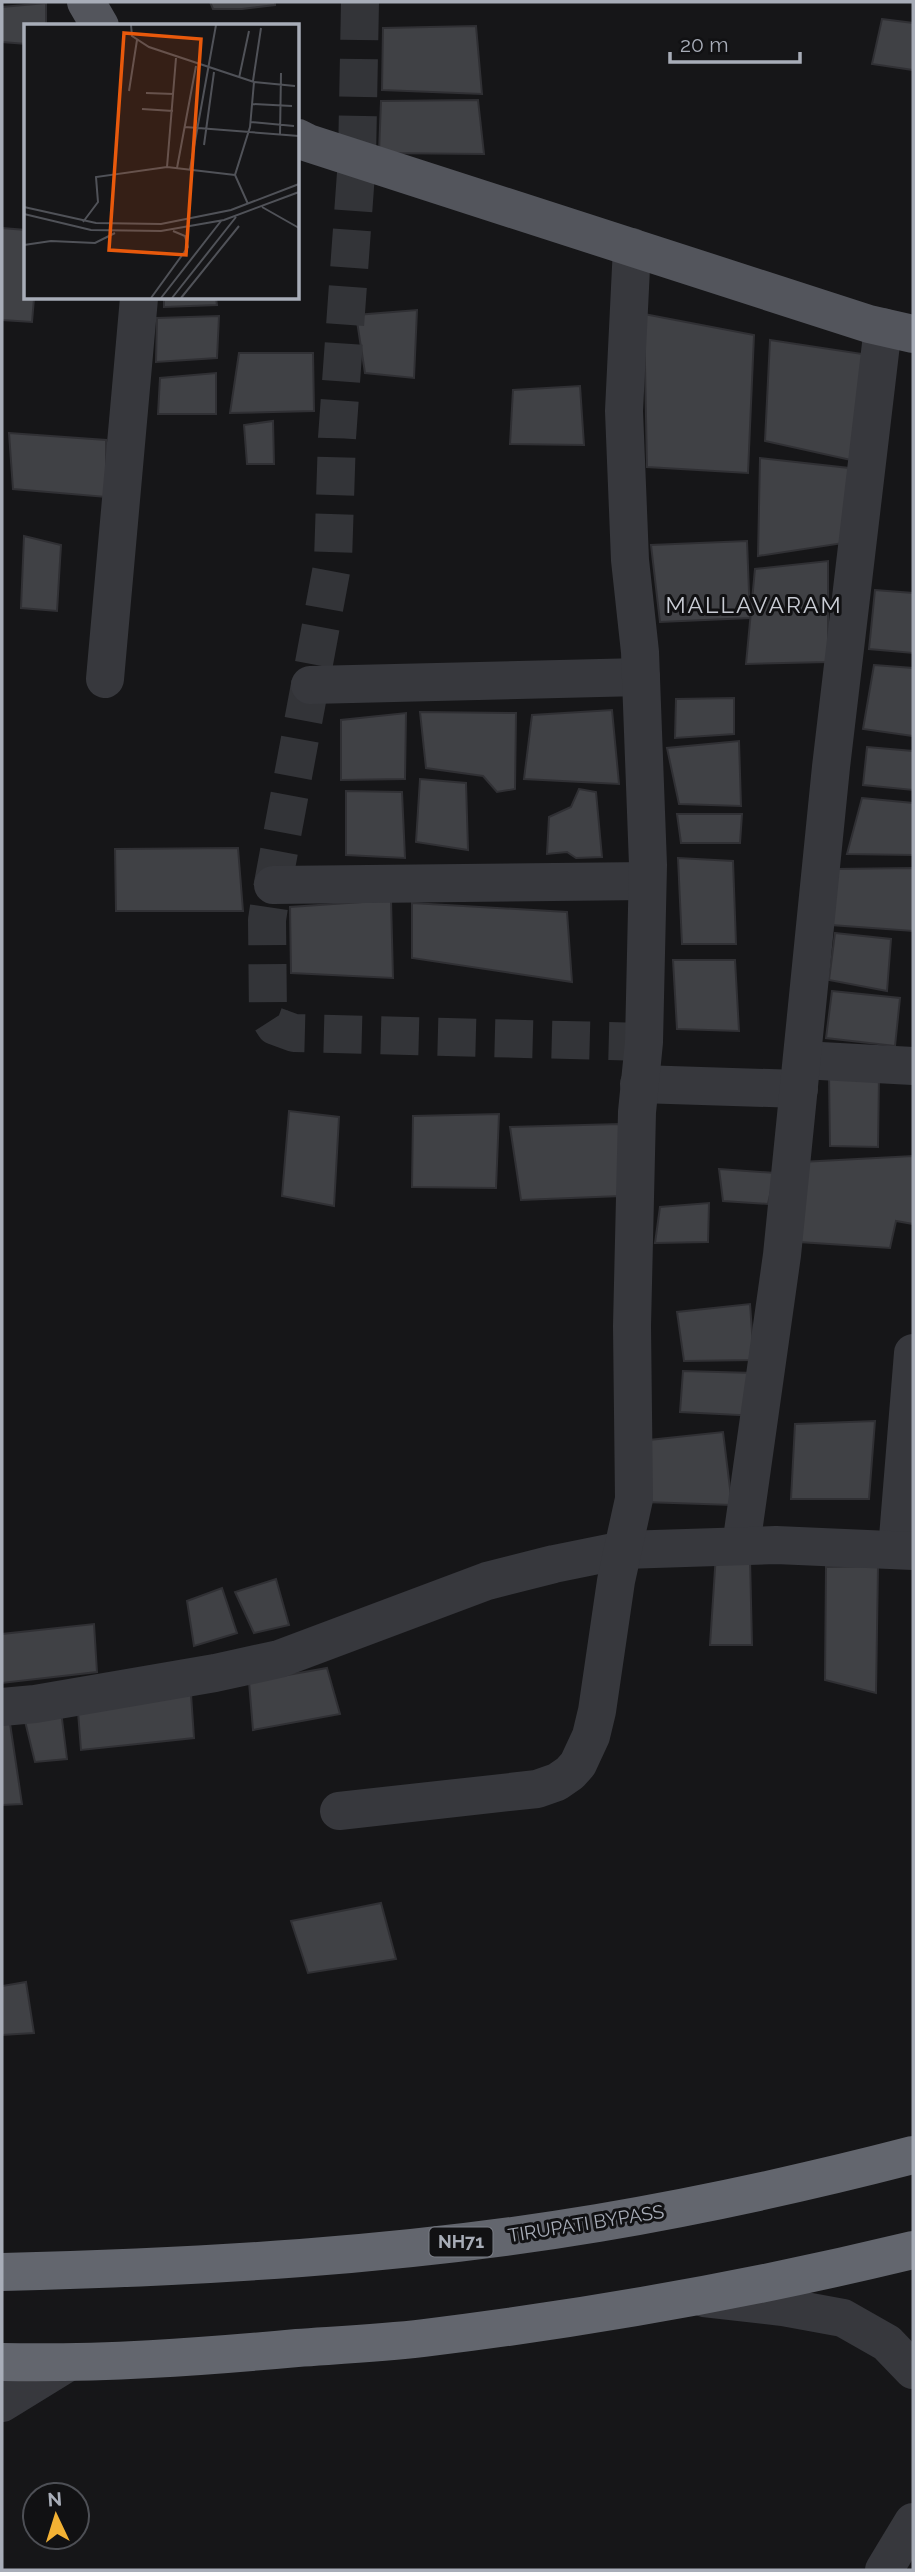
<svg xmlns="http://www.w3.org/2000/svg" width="915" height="2572" font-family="Raleway,sans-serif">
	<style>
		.building { fill: #404145; stroke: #303034; stroke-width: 2 }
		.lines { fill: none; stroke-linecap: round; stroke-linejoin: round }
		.minor-tunnel { stroke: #333438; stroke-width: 38; stroke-dasharray: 38 19; stroke-linecap: butt }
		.minor { stroke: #37383d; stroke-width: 38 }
		.major { stroke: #53555c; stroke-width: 38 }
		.highway { stroke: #63666e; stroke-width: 38 }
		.labels { text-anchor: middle; stroke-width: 6; stroke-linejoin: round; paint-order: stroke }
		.shield { fill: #111113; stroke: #7b7e86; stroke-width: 2 }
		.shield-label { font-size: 18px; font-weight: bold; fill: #a8adb8 }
		.street-label { font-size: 19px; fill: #a8adb8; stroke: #111113 }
		.quarter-label { font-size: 23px; letter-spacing: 2px; fill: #c9ccd4; stroke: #111113 }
		.inset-road { fill: none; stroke: #505258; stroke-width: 2 }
		.view { fill: #e8590c; fill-opacity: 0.15; stroke: #e8590c; stroke-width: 3.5 }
		.inset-edge { fill: none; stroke: #a8adb8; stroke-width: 3.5 }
	</style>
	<rect width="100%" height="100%" fill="#161618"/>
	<!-- building -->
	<g class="building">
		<path d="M210,2H275V5L242,9H213Z"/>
		<path d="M46,3V26H26V44L2,42V7Z"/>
		<path d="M882,19L913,23V70L872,64Z"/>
		<path d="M476,26L482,94L382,90L383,28Z"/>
		<path d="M478,100L484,154L379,153L381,101Z"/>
		<path d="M2,228L26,230V298H34L32,322L2,320Z"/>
		<path d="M164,298H216L217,305L164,307Z"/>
		<path d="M417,310L414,378L365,373L356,315Z"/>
		<path d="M644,314L754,335L748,473L647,467Z"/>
		<path d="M219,316L217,358L156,362L157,318Z"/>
		<path d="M770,340L869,355L860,462L765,441Z"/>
		<path d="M239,353H313L314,411L230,413Z"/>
		<path d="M216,373V414H158L160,378Z"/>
		<path d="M580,386L584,445L510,444L513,390Z"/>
		<path d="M273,421L274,464H247L244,425Z"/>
		<path d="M9,433L106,440V497L13,489Z"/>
		<path d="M760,458L849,468L850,542L758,556Z"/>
		<path d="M24,536L61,545L57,611L21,608Z"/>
		<path d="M747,541L750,618L660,622L651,545Z"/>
		<path d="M828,561V662L746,664L755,569Z"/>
		<path d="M875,590L913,593V653L869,649Z"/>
		<path d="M874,665L913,668V736L863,729Z"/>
		<path d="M734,698V734L675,738L676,699Z"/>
		<path d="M612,710L619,784L524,779L532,715Z"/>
		<path d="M420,712L516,713L515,789L497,792L483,776L426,768Z"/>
		<path d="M406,713L405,779L341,780V720Z"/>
		<path d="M739,741L741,806L679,804L667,748Z"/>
		<path d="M867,747L913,751V790L863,785Z"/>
		<path d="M420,779L466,783L468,850L416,842Z"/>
		<path d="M579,789L596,792L602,857L576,858L567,852L547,854L549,817L571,807Z"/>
		<path d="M346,791L402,792L405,858L346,855Z"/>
		<path d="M862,798L913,803V855L847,854Z"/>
		<path d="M677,814H742L740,843H681Z"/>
		<path d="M238,848L243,911H116L115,849Z"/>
		<path d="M678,858L733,861L736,944H682Z"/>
		<path d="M913,868V931L831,925L834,869Z"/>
		<path d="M391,900L393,978L291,973L290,907Z"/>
		<path d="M412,903L567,912L572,982L412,958Z"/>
		<path d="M835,933L891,939L887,991L829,980Z"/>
		<path d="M673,960H735L739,1031L677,1029Z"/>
		<path d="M832,991L900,998L895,1046L826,1038Z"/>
		<path d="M829,1074L879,1075L878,1147L830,1146Z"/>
		<path d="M289,1111L339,1117L334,1206L282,1196Z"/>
		<path d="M499,1114L496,1188L412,1187L413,1116Z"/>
		<path d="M620,1124L621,1196L521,1200L510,1127Z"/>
		<path d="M913,1156V1224L896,1221L890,1248L799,1242L801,1162Z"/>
		<path d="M719,1169L775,1173L768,1204L723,1201Z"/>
		<path d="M709,1203L708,1242L655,1243L660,1207Z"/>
		<path d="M750,1304L754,1360L684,1361L677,1312Z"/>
		<path d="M683,1371L754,1373L758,1416L680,1412Z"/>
		<path d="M875,1421L869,1499H791L795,1424Z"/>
		<path d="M723,1432L732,1505L644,1502L640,1441Z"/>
		<path d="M716,1554L750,1559L752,1645H710Z"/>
		<path d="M878,1566L876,1693L825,1680L826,1567Z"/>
		<path d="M276,1579L289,1625L254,1633L235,1592Z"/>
		<path d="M222,1588L237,1633L194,1646L187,1601Z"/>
		<path d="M94,1624L97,1672L2,1683V1634Z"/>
		<path d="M327,1668L340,1714L253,1730L249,1682Z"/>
		<path d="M191,1694L194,1738L81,1750L78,1712Z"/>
		<path d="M8,1710L22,1804L2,1805V1711Z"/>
		<path d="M61,1711L67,1759L35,1762L23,1713Z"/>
		<path d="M381,1903L396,1959L308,1973L291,1921Z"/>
		<path d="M26,1982L34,2033L2,2035V1986Z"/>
	</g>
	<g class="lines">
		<!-- minor-tunnel -->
		<path class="minor-tunnel" d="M360,2L357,159L337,438L333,561L270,900L267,920L268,1015L275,1026L294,1033L644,1042"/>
		<!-- minor -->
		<g class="minor">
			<path d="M105,679L139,298"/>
			<path d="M310,685L641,677"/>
			<path d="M273,885L647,881"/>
			<path d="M802,1060L913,1066"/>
			<path d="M639,1084L799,1089"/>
			<path d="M741,1546L782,1255L831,767L883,327"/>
			<path d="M897,1550L913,1353"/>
			<path d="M2,1707L35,1704L215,1673L279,1659L487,1581L554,1564L623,1550L776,1545L913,1551"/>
			<path d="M339,1811L537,1789L557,1782L570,1773L578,1764L591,1736L597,1711L616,1581L634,1499L632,1326L637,1112L644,1042L648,865L640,652L630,560L624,411L632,247"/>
			<path d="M704,2298L783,2307L843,2318L887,2343L913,2370"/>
			<path d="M2,2403L67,2363"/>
			<path d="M884,2570L913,2522"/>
		</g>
		<!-- major -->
		<g class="major">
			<path d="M86,2L100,26"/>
			<path d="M298,138L308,143L869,324L913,334"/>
		</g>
		<!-- highway -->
		<g class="highway">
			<path d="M2,2272C201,2267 401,2256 598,2223C704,2205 809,2182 913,2155"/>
			<path d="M2,2362C101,2364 199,2357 297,2348C340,2345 382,2343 424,2338C588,2318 752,2289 913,2250"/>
		</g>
	</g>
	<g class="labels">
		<!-- shield labels -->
		<rect class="shield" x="429.5" y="2227.5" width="63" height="29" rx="5"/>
		<g class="shield-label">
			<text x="461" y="2248">NH71</text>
		</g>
		<!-- street labels -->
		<g class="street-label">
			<text transform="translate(586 2223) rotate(-9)" y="7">TIRUPATI BYPASS</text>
		</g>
		<!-- quarter labels -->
		<g class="quarter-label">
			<text x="754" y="613">MALLAVARAM</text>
		</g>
	</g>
	<!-- overview -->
	<g transform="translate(24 24)">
		<rect width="275" height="275" fill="#161618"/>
		<path class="inset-road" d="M107,1L108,12L125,23L230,58L226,103L211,151L224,180M215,54L225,7M229,57L237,4M230,58L271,62M105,67L113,16M122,69L150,70M229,80L268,82M118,85L149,87M227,98L270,102M161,103L275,112M256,111L257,49M180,121L190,48M143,143L152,34M153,144L172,42M166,145L192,1M0,183L72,199L137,200L207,186L275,160M238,183L275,204M0,190L67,206L137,207L200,196L275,168M59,198L74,178L72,153L143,143L211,151M0,221L27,217L71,219L91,209M127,274L164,223L161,212L149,207M137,274L197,197M148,274L212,193M157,274L215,202"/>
		<path class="view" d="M100,9L177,15L162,231L85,226Z"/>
		<rect width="275" height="275" class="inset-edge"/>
	</g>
	<!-- border -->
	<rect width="915" height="2572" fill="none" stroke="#a8adb8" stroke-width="7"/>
	<!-- north arrow -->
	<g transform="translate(56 2516) rotate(356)"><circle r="33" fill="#111113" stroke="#4d4f55" stroke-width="2"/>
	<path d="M0-5L12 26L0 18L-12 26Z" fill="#f2b134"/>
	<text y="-10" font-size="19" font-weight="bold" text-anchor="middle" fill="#a8adb8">N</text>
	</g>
	<!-- scale -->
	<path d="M670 52v10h130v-10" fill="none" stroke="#a8adb8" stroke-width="3.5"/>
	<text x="680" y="52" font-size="21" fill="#a8adb8" stroke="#111113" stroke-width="5" paint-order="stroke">20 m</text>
</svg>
